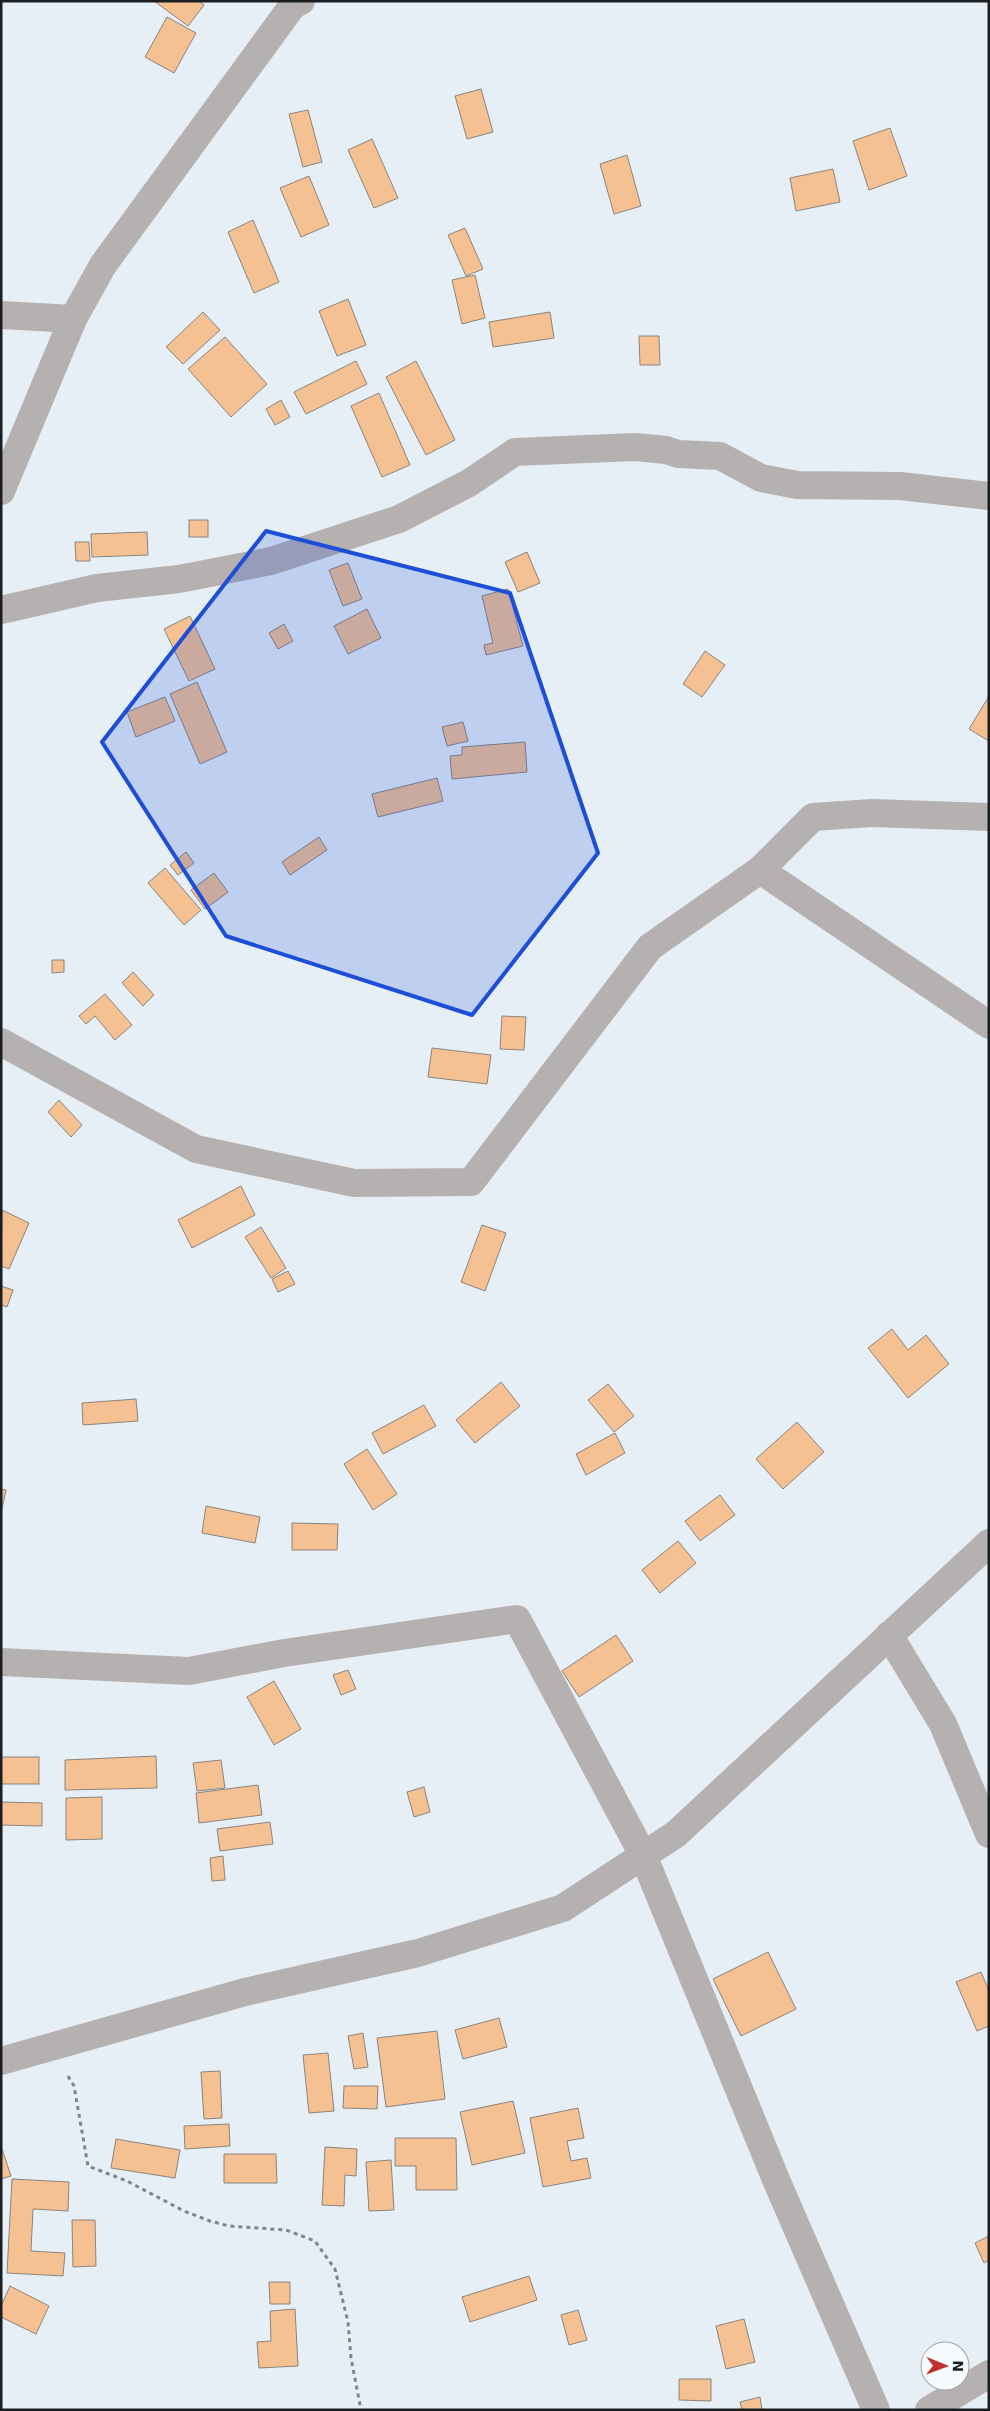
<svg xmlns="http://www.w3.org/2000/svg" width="990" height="2411" font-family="'DejaVu Sans',sans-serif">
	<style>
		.building { fill: #f6c192; stroke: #8b837d }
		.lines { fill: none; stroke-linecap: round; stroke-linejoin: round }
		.path { stroke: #7f858a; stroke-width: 3; stroke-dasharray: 4 4; stroke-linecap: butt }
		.minor { stroke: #b6b1b1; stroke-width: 28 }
		.marked { fill: #1d4ed8; fill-opacity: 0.2; stroke: #1d4ed8; stroke-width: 4; stroke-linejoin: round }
	</style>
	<rect width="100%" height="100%" fill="#e6eff6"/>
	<!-- building -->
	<g class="building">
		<path d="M154,1H199L204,5L188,26Z"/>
		<path d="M167,17L196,33L174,73L145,57Z"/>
		<path d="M481,89L493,132L467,139L455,96Z"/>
		<path d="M308,110L322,162L303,167L289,114Z"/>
		<path d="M890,128L907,176L869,190L853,141Z"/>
		<path d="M372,139L398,198L374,208L348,150Z"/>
		<path d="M627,155L641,206L614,214L600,164Z"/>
		<path d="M833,169L840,202L796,211L790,178Z"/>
		<path d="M309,176L329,225L301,237L280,188Z"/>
		<path d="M253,220L279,282L254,293L228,232Z"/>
		<path d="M465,228L483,269L466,276L448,235Z"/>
		<path d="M475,275L485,318L462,324L452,280Z"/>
		<path d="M348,299L366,345L337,356L319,311Z"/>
		<path d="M203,312L220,330L183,364L166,347Z"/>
		<path d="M550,312L554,338L493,347L489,322Z"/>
		<path d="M639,336H659L660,365H640Z"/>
		<path d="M225,337L267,384L231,417L188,369Z"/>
		<path d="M356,361L367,384L306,414L294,392Z"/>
		<path d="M416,361L455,440L426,455L386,377Z"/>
		<path d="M379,393L410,465L382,477L351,406Z"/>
		<path d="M281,400L290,417L275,425L266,409Z"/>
		<rect x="189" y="520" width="19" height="17"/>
		<path d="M147,532L148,555L92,557L91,534Z"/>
		<path d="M75,542H89L90,561H76Z"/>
		<path d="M527,552L540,583L518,592L505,562Z"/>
		<path d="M348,563L362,599L343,606L329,570Z"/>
		<path d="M508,589L523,646L486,655L484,645L493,643L482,596Z"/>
		<path d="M367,609L381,638L348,654L334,626Z"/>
		<path d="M190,616L215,669L189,681L164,629Z"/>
		<path d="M284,624L293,641L278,649L269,633Z"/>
		<path d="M705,651L725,665L702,697L683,684Z"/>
		<path d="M197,682L227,752L200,764L170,694Z"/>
		<path d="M989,696V741L969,729Z"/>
		<path d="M165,697L175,721L136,737L127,712Z"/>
		<path d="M463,722L468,741L447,746L442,727Z"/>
		<path d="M525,742L527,772L452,779L450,756L462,755V747Z"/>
		<path d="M437,778L443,801L378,817L372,794Z"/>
		<path d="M319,837L327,850L290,875L282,862Z"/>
		<path d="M186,852L194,863L178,875L170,865Z"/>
		<path d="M165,868L201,910L184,925L148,883Z"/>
		<path d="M214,873L228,892L205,909L191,890Z"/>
		<path d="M52,960H64V972L52,973Z"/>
		<path d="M133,972L154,995L143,1006L122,983Z"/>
		<path d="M105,994L132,1025L115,1040L95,1016L86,1024L79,1016Z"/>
		<path d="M502,1016L526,1017L524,1050L500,1049Z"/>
		<path d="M432,1048L491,1055L487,1084L428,1077Z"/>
		<path d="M59,1100L82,1125L71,1137L48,1112Z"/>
		<path d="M241,1186L255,1215L192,1248L178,1220Z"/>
		<path d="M2,1210L29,1223L9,1269L1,1266Z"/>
		<path d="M482,1225L506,1233L485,1291L461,1282Z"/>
		<path d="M261,1227L286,1268L271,1278L245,1237Z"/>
		<path d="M288,1271L295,1284L278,1292L272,1279Z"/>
		<path d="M1,1286L13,1290L7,1307L1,1305Z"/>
		<path d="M892,1329L908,1350L926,1335L949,1364L908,1398L868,1348Z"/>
		<path d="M501,1382L520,1406L475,1443L456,1420Z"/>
		<path d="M608,1384L634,1416L614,1432L588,1400Z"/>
		<path d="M136,1399L138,1421L83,1425L82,1403Z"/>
		<path d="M424,1405L436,1426L383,1454L372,1433Z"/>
		<path d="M797,1422L824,1452L783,1489L756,1459Z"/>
		<path d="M615,1433L625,1453L586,1475L576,1454Z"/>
		<path d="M367,1449L397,1494L373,1510L344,1464Z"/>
		<path d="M1,1489L6,1490L1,1513Z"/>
		<path d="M720,1495L735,1515L700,1541L685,1521Z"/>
		<path d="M206,1506L260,1517L255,1543L202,1533Z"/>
		<path d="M292,1523L338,1524L337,1550H292Z"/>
		<path d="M678,1541L696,1563L660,1593L642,1570Z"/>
		<path d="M616,1635L633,1661L579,1697L562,1671Z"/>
		<path d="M348,1670L356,1689L341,1695L333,1675Z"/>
		<path d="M274,1681L301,1729L274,1745L247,1697Z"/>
		<path d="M156,1756L157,1788L65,1790V1760Z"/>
		<rect x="1" y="1757" width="38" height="27"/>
		<path d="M221,1760L225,1788L197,1791L193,1763Z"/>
		<path d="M258,1785L262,1815L199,1823L196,1793Z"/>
		<path d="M424,1787L430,1812L414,1817L407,1792Z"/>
		<path d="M102,1797V1839L66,1840V1798Z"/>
		<path d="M1,1802L42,1803V1826L1,1825Z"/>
		<path d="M270,1822L273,1844L220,1851L217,1829Z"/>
		<path d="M223,1856L225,1880L212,1881L210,1858Z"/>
		<path d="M768,1952L796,2009L741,2036L713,1979Z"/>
		<path d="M981,1972L989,1991V2026L977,2031L956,1982Z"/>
		<path d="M499,2018L507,2047L463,2059L455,2030Z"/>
		<path d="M437,2031L445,2099L386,2107L377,2038Z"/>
		<path d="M363,2033L368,2067L354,2069L348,2036Z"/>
		<path d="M328,2053L334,2111L309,2113L303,2055Z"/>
		<path d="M220,2071L222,2118L204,2119L201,2072Z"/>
		<path d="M344,2086H378L377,2109L343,2108Z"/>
		<path d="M513,2101L525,2153L472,2165L460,2112Z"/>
		<path d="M578,2108L584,2138L567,2141L571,2161L587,2158L591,2178L543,2187L530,2118Z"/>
		<path d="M229,2124L230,2146L185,2149L184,2126Z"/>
		<path d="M395,2138H456L457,2190H416V2166H395Z"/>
		<path d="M116,2139L180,2150L175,2178L111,2168Z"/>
		<path d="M1,2146L11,2176L1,2179Z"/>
		<path d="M325,2147L357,2149L356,2176L345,2175L344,2206L322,2205Z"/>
		<path d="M224,2154H276L277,2183H224Z"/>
		<path d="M391,2160L394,2210L369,2211L366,2162Z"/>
		<path d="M12,2179L69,2182L68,2211L33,2209L31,2251L65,2253L63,2276L7,2273Z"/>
		<path d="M72,2220H95L96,2266L73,2267Z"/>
		<path d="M989,2236V2260L984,2263L975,2243Z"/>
		<path d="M529,2276L537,2300L470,2322L462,2297Z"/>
		<path d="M269,2282H290V2304H270Z"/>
		<path d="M10,2286L49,2306L36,2334L1,2317V2306Z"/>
		<path d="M295,2309L298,2366L259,2368L257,2342L271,2341L270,2311Z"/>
		<path d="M578,2310L587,2340L569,2345L561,2315Z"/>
		<path d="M744,2319L755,2362L726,2369L716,2326Z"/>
		<path d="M679,2379H711V2401L679,2400Z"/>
		<path d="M760,2397L762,2410H742L740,2402Z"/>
	</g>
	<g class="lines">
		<!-- path -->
		<path class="path" d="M68,2076L74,2086L88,2166L127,2181L184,2211L210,2221L229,2226L286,2230L315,2241L335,2269L348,2322L351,2358L361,2410"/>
		<!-- minor -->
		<g class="minor">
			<path d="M1,315L73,319"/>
			<path d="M1,491L73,319L103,265L293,5L301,1"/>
			<path d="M1,610L97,588L179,579L271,561L399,519L469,483L515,452L635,447L666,450L678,454L720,456L761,478L797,485L900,486L989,496"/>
			<path d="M760,870L813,817L872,813L989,817"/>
			<path d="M1,1042L196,1149L354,1183L471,1182L650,947L760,870L989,1025"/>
			<path d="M889,1635L943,1724L989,1834"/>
			<path d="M1,1662L189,1671L284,1653L517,1619L643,1855L777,2182L876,2410"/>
			<path d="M1,2061L245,1992L418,1953L563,1908L676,1834L989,1543"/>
			<path d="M929,2410L989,2374"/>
		</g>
	</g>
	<!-- marked area -->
	<path class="marked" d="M266,531L510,593L598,853L472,1015L226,936L102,742Z"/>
	<!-- border -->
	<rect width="990" height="2411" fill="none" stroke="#1b1e20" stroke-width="5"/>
	<!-- north arrow -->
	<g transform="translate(945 2366) rotate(91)"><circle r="24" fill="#f8fbfe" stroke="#a0a3a5"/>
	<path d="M0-4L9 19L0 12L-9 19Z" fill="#bf312a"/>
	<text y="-8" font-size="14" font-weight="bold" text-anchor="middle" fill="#1b1e20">N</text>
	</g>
</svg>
